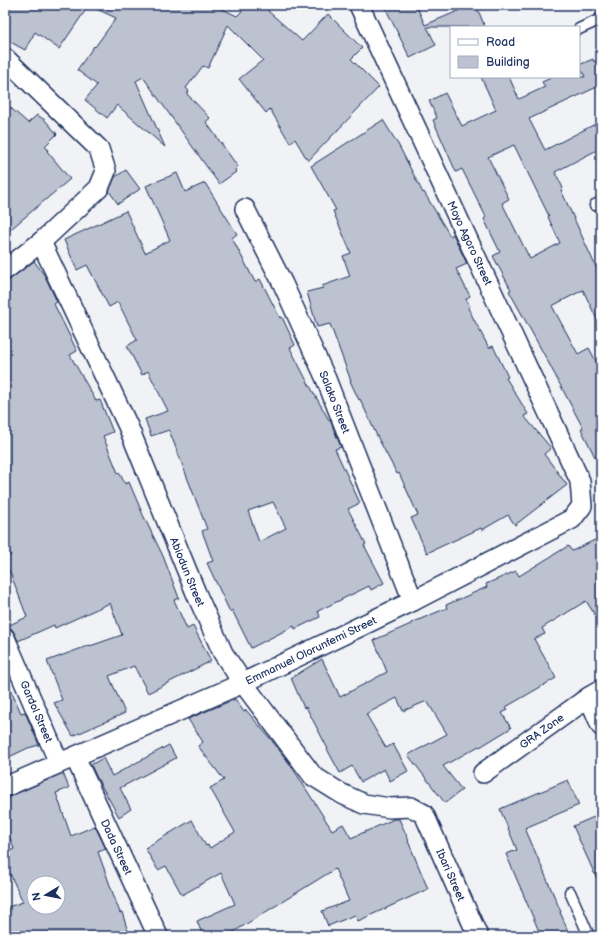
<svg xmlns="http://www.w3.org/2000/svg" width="606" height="941" font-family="'Balsamiq Sans',sans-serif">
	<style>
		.building { fill: #bcc2d0; stroke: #1b2f5e; fill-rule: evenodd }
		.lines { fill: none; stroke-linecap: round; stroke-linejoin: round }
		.service-casing { stroke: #1b2f5e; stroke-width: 13 }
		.minor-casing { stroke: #1b2f5e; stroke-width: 22 }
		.service { stroke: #fff; stroke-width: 10 }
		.minor { stroke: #fff; stroke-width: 19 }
		.labels { text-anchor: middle; stroke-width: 3; stroke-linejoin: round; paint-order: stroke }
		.street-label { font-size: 11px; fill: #1b2f5e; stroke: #fff }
	</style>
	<rect width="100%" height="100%" fill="#f1f2f5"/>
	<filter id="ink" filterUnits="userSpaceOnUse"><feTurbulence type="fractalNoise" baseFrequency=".025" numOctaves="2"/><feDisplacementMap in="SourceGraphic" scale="8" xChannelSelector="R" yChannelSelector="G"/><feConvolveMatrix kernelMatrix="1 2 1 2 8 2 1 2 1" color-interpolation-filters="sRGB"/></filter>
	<g filter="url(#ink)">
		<!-- building -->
		<g class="building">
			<path d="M12,5H76L85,11L59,49L35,32L25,50L5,39V19Z"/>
			<path d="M88,5H214L237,16L248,5H274L268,11L302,41L328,14L362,48L351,59L379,87L308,161L295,139L290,143L270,109L266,113L239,79L263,60L228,25L208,68L203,66L186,88L189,91L187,94L210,118L206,122L238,167L235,170L236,172L219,184L143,77L136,81L165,147L117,105L107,118L85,100L97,85L77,70L94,46L95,47L116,18Z"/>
			<path d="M384,5H416L425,25L458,11L456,5H476L485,27H427L436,45L410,58Z"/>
			<path d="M601,58V85L529,119L545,150L601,121V148L555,172L563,188L561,190L601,278V328L583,290L552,306L578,354L589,348L601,371V469L581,429L583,428L546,358L509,291L511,290L493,256L500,252L484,219L486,217L462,169L456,172L433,120L437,118L429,101L445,93L462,126L496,110L481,77H509L519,99L545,87L542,82L553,77H585L579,65L593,59L594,62ZM514,145L549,216L548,217L560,243L530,259L502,203L509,199L488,157Z"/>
			<path d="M5,103L28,123L37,115L45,120L57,134L45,146L48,150L47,151L70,179L5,234Z"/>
			<path d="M383,120L399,146L423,193L424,192L450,236L453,234L467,264L456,269L470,296L466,299L470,307L468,308L489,348L493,346L508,377L506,378L528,414L524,416L551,448L544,454L567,485L515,525L508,515L482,530L481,528L427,553L411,518L418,515L399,473L397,474L377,436L360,399L359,400L350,381H351L330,324L317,327L307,292L323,288L322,286L350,276L343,256L351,253L333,211L336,210L311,166Z"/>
			<path d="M126,170L140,189L118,204L109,191L115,177Z"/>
			<path d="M177,173L185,192L205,183L237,234L232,238L255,282L260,279L280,318L282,317L295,345L290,348L307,381L329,420H330L341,447L335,449L360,503L348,509L366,544L364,545L384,583L371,590L369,586L318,611L320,617L295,629L294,626L251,648L232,610L230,612L207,563L213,561L202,531L207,529L169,430L151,436L145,419L168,411L148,371L142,375L127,346L137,340L118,302L109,307L87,265L77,270L64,240L126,211L145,253L170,240L146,186ZM273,502L286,528L259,542L248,511Z"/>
			<path d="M34,261L45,276L57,302L54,304L77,351L70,355L96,401L100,400L113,432L103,436L118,473L119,472L125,484L129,482L143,515L163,556L179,598L174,600L187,629L193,626L211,661L148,693L134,666L109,676L125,713L73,736L54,703L62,700L47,661L90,645V646L122,635L110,603L55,628L54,625L18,641L15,634L12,629L5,627L27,617L10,572H9L5,564V557L11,555L5,543V283Z"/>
			<path d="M601,537V624L586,601L542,628L545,634L534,639L556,678L506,707L508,710L502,713L511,728L480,747L479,746L443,766L462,790L445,803L408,755L447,734L427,701L403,711L397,698L366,714L386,748L393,744L408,771L390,781L384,769L361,782L352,766L340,773L327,749H328L306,707L304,708L291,678L322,659L340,697L387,672L374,640L411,624V623L447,608L446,605L487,587L486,584L516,571L519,576L568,546L572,551Z"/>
			<path d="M5,677L21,713L25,712L39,745L28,748L5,759Z"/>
			<path d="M235,699L244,712L246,710L273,742L292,767L332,830L343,824L351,838L394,819H399L409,841H408L428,889L358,921L355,915L328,926L322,911L349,901L335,869L227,936H203L197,921L235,904L221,873L182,895L166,866L158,870L145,848L192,820L206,846L208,845L210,848L235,832L210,788L224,780L198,746L203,742L188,719Z"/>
			<path d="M169,745L176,758L120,788L131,809L119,817L97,778L91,765L103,758L112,776Z"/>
			<path d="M63,773L69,788L56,793L71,836L95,826L106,849L98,852L120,913L122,912L128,932L121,936H5V908L23,902L5,863V853L14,849L5,824V798L9,797ZM34,883H58V907H34Z"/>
			<path d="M568,780L579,805L525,828L561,912H560L570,936H541L506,854L517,850L500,809Z"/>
			<path d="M601,814V888L573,826Z"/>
		</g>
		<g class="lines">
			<!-- service casing -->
			<g class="service-casing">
				<g id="service">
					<path d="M579,29L601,19"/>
					<path d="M595,205L601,202"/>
					<path d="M570,892L589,936"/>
				</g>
			</g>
			<!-- minor casing -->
			<g class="minor-casing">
				<g id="minor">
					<path d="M5,58L99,149L106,171L99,188L41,242L5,270"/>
					<path id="s1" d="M245,209L283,284L326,379L413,601"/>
					<path id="s2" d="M41,242L128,426L196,593L223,653L243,683L313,776L342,794L364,804L390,808L411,807L424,814L478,936"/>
					<path id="s3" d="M5,638L59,763"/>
					<path d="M589,697L601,726"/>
					<path id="s4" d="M75,757L158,936"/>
					<path id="s5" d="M483,773L589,697L601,690"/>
					<path id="s6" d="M5,787L243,683L413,601L572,519L582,506L580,481L359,5"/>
				</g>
			</g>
			<!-- service -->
			<use href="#service" class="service"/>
			<!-- minor -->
			<use href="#minor" class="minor"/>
		</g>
	</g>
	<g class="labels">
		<!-- street labels -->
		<g class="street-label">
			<text transform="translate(470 243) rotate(65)" y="4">Moyo Agoro Street</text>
			<text dy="4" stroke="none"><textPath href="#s1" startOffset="213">Salako Street</textPath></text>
			<text dy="4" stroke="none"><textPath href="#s2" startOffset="361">Abiodun Street</textPath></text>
			<text dy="4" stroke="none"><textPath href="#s6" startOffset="335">Emmanuel Olorunfemi Street</textPath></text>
			<text dy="4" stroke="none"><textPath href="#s3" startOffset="80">Gardol Street</textPath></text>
			<text dy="4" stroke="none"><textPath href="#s5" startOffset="72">GRA Zone</textPath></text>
			<text dy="4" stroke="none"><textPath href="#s4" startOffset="99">Dada Street</textPath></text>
			<text dy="4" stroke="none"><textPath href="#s2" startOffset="789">Ibari Street</textPath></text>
		</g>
	</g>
	<!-- margin -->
	<rect width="606" height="941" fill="none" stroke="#fff" stroke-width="20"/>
	<rect x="10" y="10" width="586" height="921" fill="none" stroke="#1b2f5e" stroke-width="1.5" filter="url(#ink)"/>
	<!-- legend -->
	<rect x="450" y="26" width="130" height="52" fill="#ffffff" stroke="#a4acbf"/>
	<rect x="458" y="39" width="20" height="6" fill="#ffffff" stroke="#a4acbf"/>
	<text x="486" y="46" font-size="12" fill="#1b2f5e">Road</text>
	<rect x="458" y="56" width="20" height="12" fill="#bcc2d0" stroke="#a4acbf"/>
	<text x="486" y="66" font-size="12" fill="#1b2f5e">Building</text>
	<!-- north arrow -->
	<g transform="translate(46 895) rotate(260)"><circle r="19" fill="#ffffff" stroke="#a4acbf"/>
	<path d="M0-3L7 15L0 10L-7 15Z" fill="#1b2f5e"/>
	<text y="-6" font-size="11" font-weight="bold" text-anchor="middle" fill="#1b2f5e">N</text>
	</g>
</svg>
